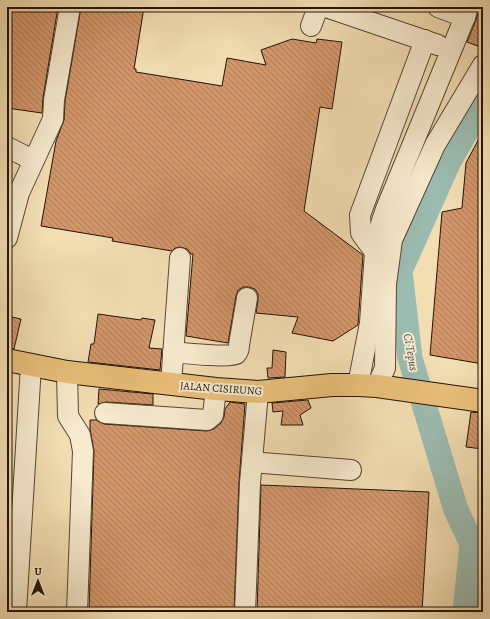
<svg xmlns="http://www.w3.org/2000/svg" width="490" height="619" font-family="Alegreya,serif">
	<style>
		.lines { fill: none; stroke-linecap: round; stroke-linejoin: round }
		.river { stroke: #9cbcb1; stroke-width: 25 }
		.building { fill: url(#building-back-hatch); stroke: #211309 }
		.minor-casing { stroke: #564634; stroke-width: 22 }
		.major-casing { stroke: #211309; stroke-width: 24 }
		.minor { stroke: #f7eace; stroke-width: 20 }
		.major { stroke: #eabf7a; stroke-width: 22 }
		.labels { text-anchor: middle; stroke-width: 4; stroke-linejoin: round; paint-order: stroke }
		.street-label { font-size: 11px; fill: #211309; stroke: #f7eace }
		.water-label { font-size: 12px; font-style: italic; fill: #4c4e44; stroke: #f7eace }
	</style>
	<defs>
		<pattern id="building-back-hatch" width="6" height="6" patternUnits="userSpaceOnUse"><rect width="6" height="6" fill="#d3966b"/><path d="M-1 5l2 2M0 0l6 6M5-1l2 2" fill="none" stroke="#ab7956"/></pattern>
	</defs>
	<rect width="100%" height="100%" fill="#f3deb3"/>
	<filter id="stains"><feTurbulence type="fractalNoise" baseFrequency=".005" numOctaves="4"/><feColorMatrix values="0 0 0 0 .2 0 0 0 0 .09 0 0 0 0 .02 0 0 0 .5 -.17"/></filter>
	<radialGradient id="worn" r=".72"><stop offset=".6" stop-color="#630" stop-opacity="0"/><stop offset="1" stop-color="#630" stop-opacity=".3"/></radialGradient>
	<g class="lines">
		<!-- river -->
		<path class="river" d="M465,612L472,544L456,510L410,358L400,271L449,161L483,102"/>
	</g>
	<!-- building -->
	<g class="building">
		<path d="M7,7H58L43,98L42,113L7,108Z"/>
		<path d="M81,7H144L134,69H136V72L222,86L227,58L266,65L261,50L292,39L316,43L317,39L342,42L332,109L320,107L304,211L363,255L358,325L333,341L292,333L298,317L256,313L258,300V294L255,289L249,287H243L238,290L236,296L228,343L186,336L193,254H191L187,249L180,247L175,248L172,251L112,241L113,238L41,226L56,141L64,120L65,101Z"/>
		<path d="M479,7H483V48L467,42L476,20Z"/>
		<path d="M483,131V364L430,355L442,212L462,208L466,163Z"/>
		<path d="M98,314L141,320L142,318L155,320L149,348L162,349L160,370L88,362L91,344H94Z"/>
		<path d="M7,316L21,319L14,349L7,348Z"/>
		<path d="M273,350L286,352L285,377L268,378L267,368H272Z"/>
		<path d="M99,389L153,394V405L106,402L98,404Z"/>
		<path d="M308,400L311,408L300,415L303,425H281L283,411L273,412L272,403Z"/>
		<path d="M230,402L245,404L239,482L234,612H89L94,451L90,429V420H97L104,424L207,431L214,429L221,423L224,417L225,409Z"/>
		<path d="M471,412L483,413V449L466,447Z"/>
		<path d="M261,485L429,492L422,612H257Z"/>
	</g>
	<g class="lines">
		<!-- minor casing -->
		<g class="minor-casing">
			<g id="minor">
				<path d="M326,7L438,45"/>
				<path d="M438,7L465,17"/>
				<path d="M311,26L318,7"/>
				<path d="M7,147L33,160"/>
				<path d="M7,238L19,193L53,119L54,100L70,7"/>
				<path d="M375,252L361,233L360,215L425,40"/>
				<path d="M173,352C183,353 230,358 236,354C238,352 239,348 239,345L247,298"/>
				<path d="M67,372L68,416L80,435L83,451L77,612"/>
				<path d="M171,384L180,258"/>
				<path d="M358,385L370,323L375,252L378,233L386,209L465,17L468,7"/>
				<path d="M377,386L385,368L386,284L392,240L435,145L483,65"/>
				<path d="M105,413L207,420L213,415L216,389"/>
				<path d="M252,462L351,470"/>
				<path d="M16,612L31,365"/>
				<path d="M245,612L250,483L258,392"/>
			</g>
		</g>
		<!-- major casing -->
		<g class="major-casing">
			<path id="major" d="M7,360L67,372L216,389L258,392L332,385H358L377,386L483,401"/>
		</g>
		<!-- minor -->
		<use href="#minor" class="minor"/>
		<!-- major -->
		<use href="#major" class="major"/>
	</g>
	<g class="labels">
		<!-- street labels -->
		<g class="street-label">
			<text transform="translate(221 388) rotate(4)" y="4">JALAN CISIRUNG</text>
		</g>
		<!-- water labels -->
		<g class="water-label">
			<text transform="translate(411 352) rotate(80)" y="4">Ci Tepus</text>
		</g>
	</g>
	<!-- margin -->
	<rect width="490" height="619" fill="none" stroke="#f3deb3" stroke-width="24"/>
	<rect x="8" y="8" width="474" height="603" fill="none" stroke="#211309" stroke-width="2"/>
	<rect x="12" y="12" width="466" height="595" fill="none" stroke="#211309"/>
	<!-- north arrow -->
	<g transform="translate(38 581)" stroke="#f7eace" stroke-width="3" paint-order="stroke">
	<path d="M0-3L7 15L0 10L-7 15Z" fill="#211309"/>
	<text y="-6" font-size="11" font-weight="bold" text-anchor="middle" fill="#211309">U</text>
	</g>
	<rect width="100%" height="100%" filter="url(#stains)"/>
	<rect width="100%" height="100%" fill="url(#worn)"/>
</svg>
